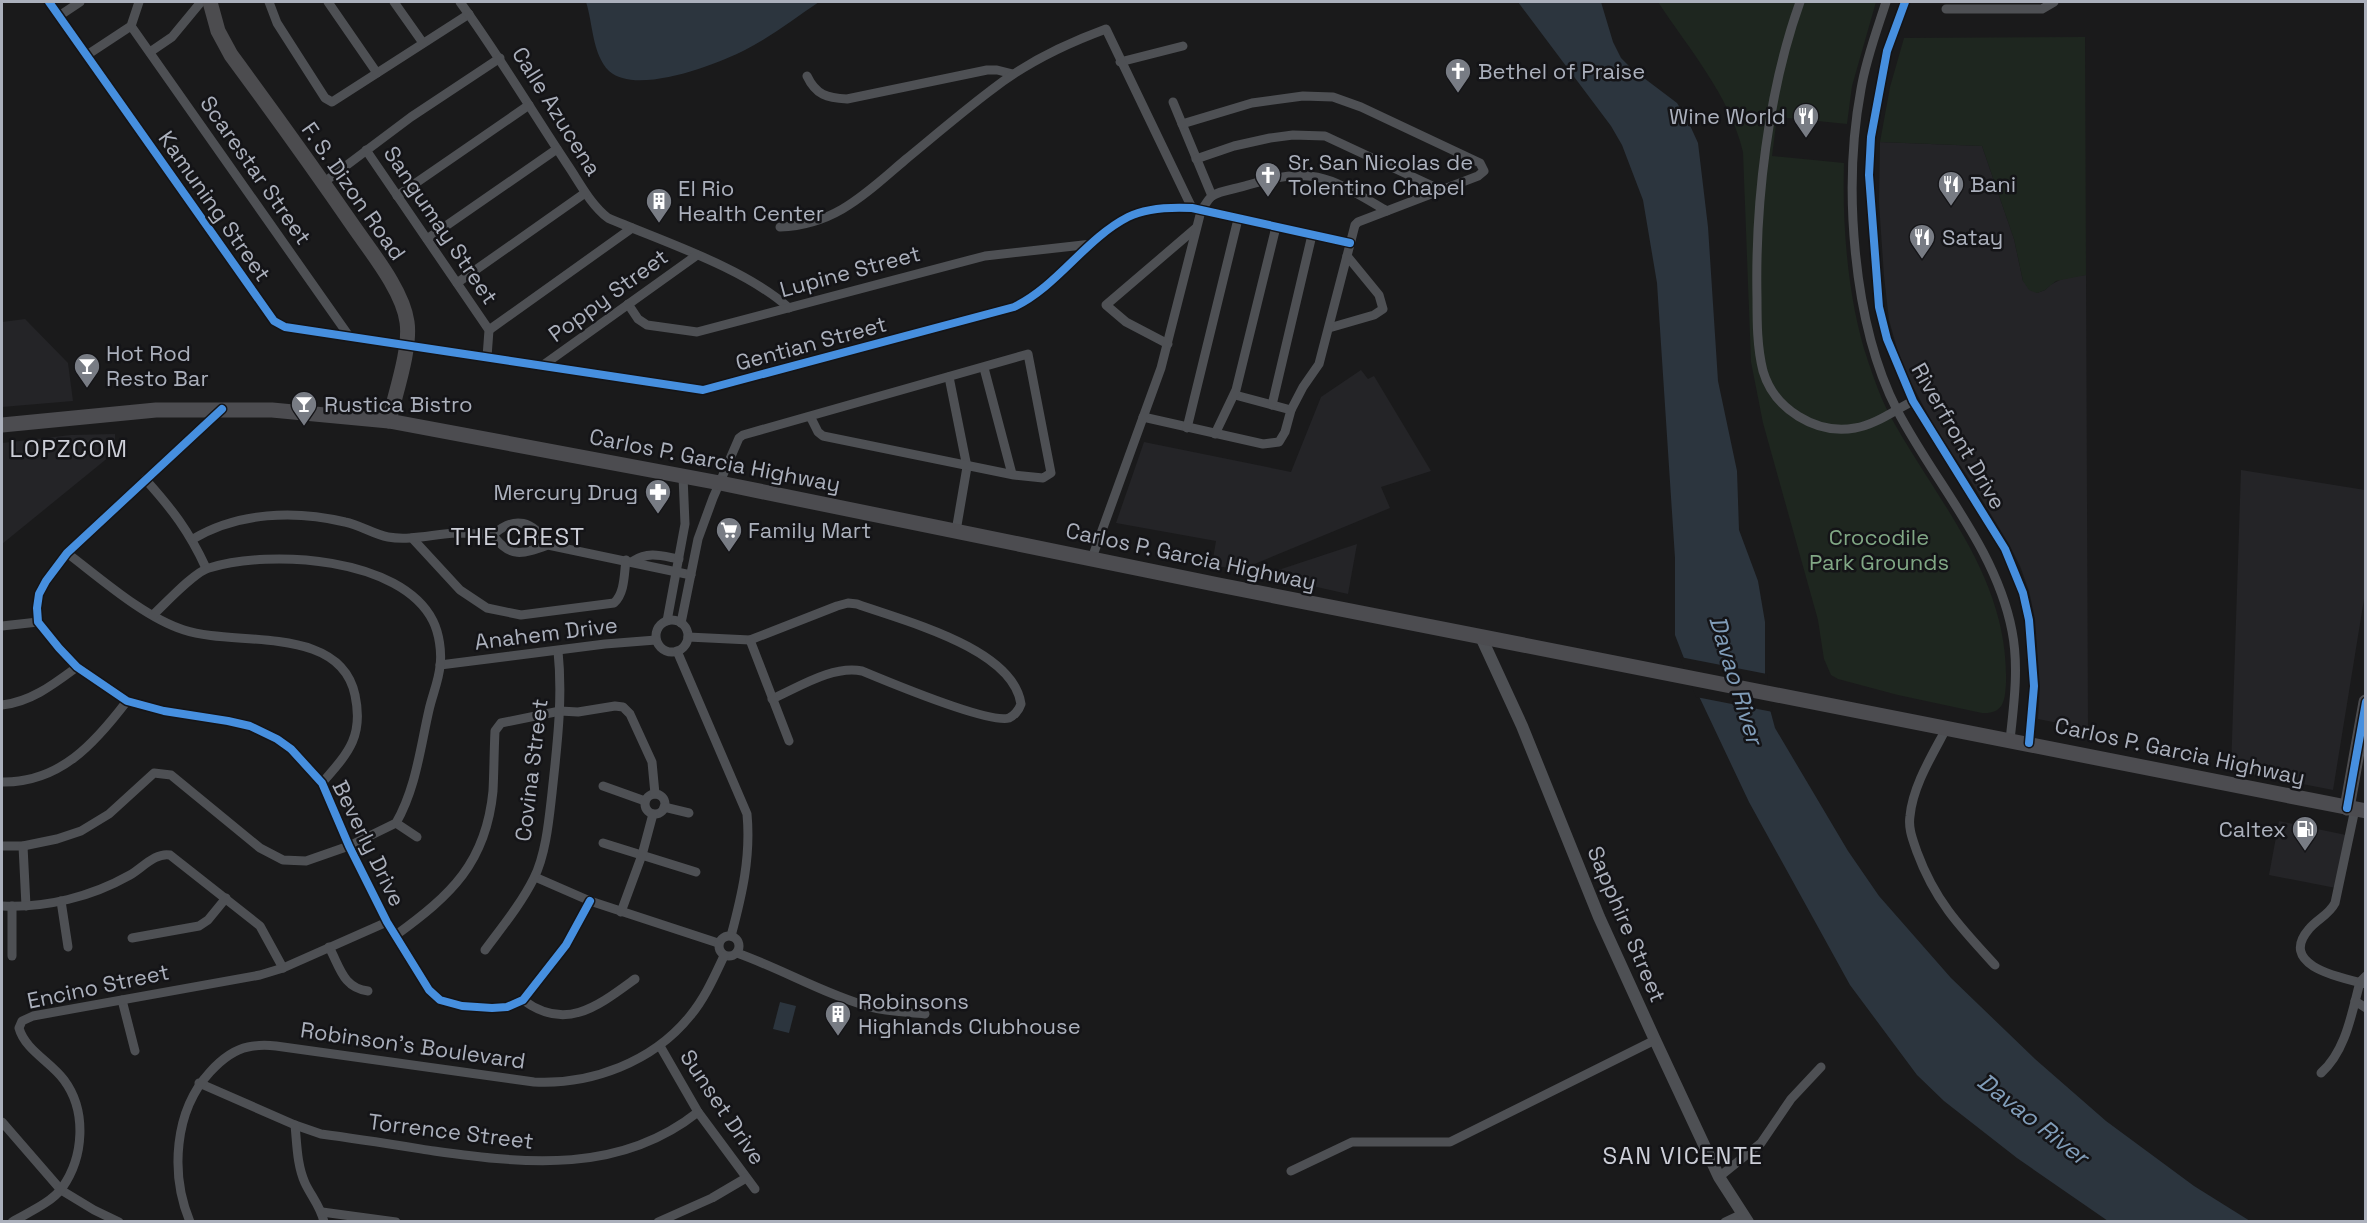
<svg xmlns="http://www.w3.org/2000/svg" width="2367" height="1223" font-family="'Space Grotesk',sans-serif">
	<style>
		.built { fill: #242427 }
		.green { fill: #1e261f }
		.water { fill: #2c353e }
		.pier { fill: #1a1a1b }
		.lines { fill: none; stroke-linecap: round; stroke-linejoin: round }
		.minor { stroke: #4e5054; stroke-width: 9 }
		.tertiary { stroke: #4e5054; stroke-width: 12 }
		.primary { stroke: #4c4c4f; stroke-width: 15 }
		.trunk { stroke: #4c4c50; stroke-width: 15 }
		.cycleway-casing { stroke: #141417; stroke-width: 11 }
		.cycleway { stroke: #468fdf; stroke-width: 8 }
		.labels { text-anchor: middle; stroke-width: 5; stroke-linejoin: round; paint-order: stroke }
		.poi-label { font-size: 22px; fill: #abb0bc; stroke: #141417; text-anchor: start }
		.street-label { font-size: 22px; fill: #abb0bc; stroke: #141417 }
		.park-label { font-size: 22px; fill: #81a885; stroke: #141417 }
		.neighbourhood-label { font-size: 24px; letter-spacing: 1.5px; fill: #cdcfd8; stroke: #141417 }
		.water-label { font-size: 24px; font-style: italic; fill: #819db9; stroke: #141417 }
	</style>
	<rect width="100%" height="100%" fill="#1a1a1b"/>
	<!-- built -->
	<g class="built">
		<path d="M1880,142L1982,146L2014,239L2023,281L2037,293L2045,290L2050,285L2066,277L2086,275L2088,729L2038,719L2040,687L2035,619L2029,591L2020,566L2010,546L1972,483L1935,428L1908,377L1898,352L1889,320L1884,276L1879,203Z"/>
		<path d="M25,319L68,363L73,401L2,407V322Z"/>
		<path d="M1361,370L1368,379L1374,376L1431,471L1381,487L1390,508L1240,570L1212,565L1216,541L1116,523L1144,442L1291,472L1321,397Z"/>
		<path d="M115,434V452L2,544V443L71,435Z"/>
		<path d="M2241,470L2365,490V593L2333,790L2231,770Z"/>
		<path d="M1357,544L1348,594L1263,575Z"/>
		<path d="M2279,821L2346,835L2336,888L2269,875Z"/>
	</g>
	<!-- green -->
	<g class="green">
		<path d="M1658,2H1876L1852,86L1847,124L1777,117L1772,156L1844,163C1842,226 1848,302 1868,361C1874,379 1880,396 1888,412C1936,501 2009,576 2006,683C2005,702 2003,714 1982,713L1898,695L1838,679L1831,675L1824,659L1818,620L1763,423L1751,362L1743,152C1730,96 1689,49 1658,2Z"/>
		<path d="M2085,37L2086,275L2056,281L2045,290L2037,293L2029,290L2023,281L2014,239L1982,146L1880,142L1890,87L1904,38Z"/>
	</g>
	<!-- water -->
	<g class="water">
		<path d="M586,2H819C795,18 771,37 745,50C718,64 636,96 609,71C592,54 593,23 586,2Z"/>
		<path d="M1518,2H1601L1613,42L1621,58L1632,69L1677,103L1688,121L1698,143L1708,227L1718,381L1737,471L1739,530L1758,581L1765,622V691L1775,728L1848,851L1879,896L1951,978L2035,1059L2106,1121L2194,1186L2250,1221H2108L2017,1158L1944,1101L1917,1075L1850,985L1749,802L1697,692L1675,635V558L1657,283L1643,200L1622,145L1611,126Z"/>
		<path d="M780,1002L796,1006L789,1033L773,1029Z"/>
	</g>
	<!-- pier -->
	<path class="pier" d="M1680,657L1767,674L1768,690L1773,712L1696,697Z"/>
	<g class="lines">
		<!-- minor -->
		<g class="minor">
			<path d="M49,2L274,321L285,327L703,390L1014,307C1058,286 1085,239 1128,217C1146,208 1172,207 1192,208L1350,243"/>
			<path d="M269,2L277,23L325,98L332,102L469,14"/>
			<path d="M328,2L377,73"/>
			<path d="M394,2L423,43"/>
			<path d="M460,2C498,54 531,110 567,164C580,183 590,204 608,218C664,242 745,268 789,308"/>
			<path d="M1800,2C1768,91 1755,203 1757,298C1757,322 1757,347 1763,371C1774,409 1816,435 1855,428C1875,425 1895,410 1913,401"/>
			<path d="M1886,2C1877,30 1866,59 1861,89C1843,185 1852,322 1897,410C1935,483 1996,548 2012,631C2019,666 2014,704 2010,740"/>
			<path d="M1905,2L1887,51L1871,137L1869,175L1879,307L1887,339L1913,401L2005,549L2023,593L2029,620L2034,686L2029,743"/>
			<path d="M1946,9H2042L2054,2"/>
			<path d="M59,16L80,2"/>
			<path d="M131,26L349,336"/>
			<path d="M150,52L172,37L201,2"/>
			<path d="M87,55L131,26L139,2"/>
			<path d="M1120,62L1183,46"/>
			<path d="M807,76C816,95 827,98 847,99L987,70H997L1013,74"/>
			<path d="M1173,102L1212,196"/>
			<path d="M366,150L489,330L487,357"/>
			<path d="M1196,159L1234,146L1270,138L1293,135L1325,136L1441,190"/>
			<path d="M323,183L411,117L500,58"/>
			<path d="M397,196L529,105"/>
			<path d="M780,227C835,225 865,194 905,160C933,137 961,113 990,91C1024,64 1065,44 1106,29L1192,208"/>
			<path d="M427,239L557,149"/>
			<path d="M457,283L585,193"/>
			<path d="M628,304L638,319L647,325L697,332L985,256L1092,244"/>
			<path d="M1329,328L1374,315L1383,309L1379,295L1347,256"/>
			<path d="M489,330L632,228"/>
			<path d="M1168,344L1126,322L1106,305L1196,228"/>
			<path d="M542,366L697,255"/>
			<path d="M984,368L1012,474"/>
			<path d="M949,377L967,467L956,531"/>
			<path d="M1235,395L1291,410"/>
			<path d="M1272,405L1312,235"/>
			<path d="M221,410L67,553L46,581L39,594L37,608L38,622L59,648L77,667L127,701L164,711L228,721L250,726L277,739L291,749L322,783L349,846L387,922L429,990L440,1000L462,1006L492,1008L507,1007L523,1000L566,945L590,901"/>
			<path d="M1143,417L1263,444L1279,442L1285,432L1291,410L1303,387L1319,364L1355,225L1358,222L1478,176L1484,171L1480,163L1361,107L1333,97L1303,96L1252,103L1182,124"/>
			<path d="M1187,428L1238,219"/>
			<path d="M1215,434L1236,390L1276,227"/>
			<path d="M145,479C172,509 189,531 206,568"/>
			<path d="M493,535C510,559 523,554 548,545L691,575"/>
			<path d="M412,538L460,590L487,608L521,615L614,603C625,593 624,574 626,560"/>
			<path d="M193,539C238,512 295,510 345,522C360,525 373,534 388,537C410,541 434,534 457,533C469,533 481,534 493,535C515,515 533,521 548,545"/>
			<path d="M67,553C100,578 145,618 184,630C236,647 340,624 355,695C364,737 348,753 322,783"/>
			<path d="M1092,558L1161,368L1201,211C1204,207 1208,199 1212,196C1221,190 1237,189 1248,185C1315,165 1330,178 1387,211"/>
			<path d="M633,561C649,551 662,556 679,559"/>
			<circle cx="672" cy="636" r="16"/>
			<path d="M667,621L685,524L683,476"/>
			<path d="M681,623L698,539L713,498L739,438L743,435L1028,354L1051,473L1043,478L1014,475L823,436L818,432L810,416"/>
			<path d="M2,626L38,622"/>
			<path d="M688,637L750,640L837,606L848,603L857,604C904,621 1013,648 1021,704C1019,710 1014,716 1009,718C989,724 886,681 862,671C833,665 799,687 772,699"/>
			<path d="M750,640L789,741"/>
			<path d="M677,651L747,814C751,857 742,895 731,936"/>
			<path d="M440,665L605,644L656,640"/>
			<path d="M2,705C31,702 54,684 77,667"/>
			<path d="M1947,727C1933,754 1913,785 1910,816C1908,829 1913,840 1917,852C1935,901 1960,927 1995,965"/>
			<path d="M2,782C60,783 95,743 127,701"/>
			<path d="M603,786L645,801"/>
			<circle cx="655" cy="804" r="10"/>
			<path d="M664,807L689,813"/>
			<path d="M2355,809L2335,903C2329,915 2317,919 2309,929C2277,966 2342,978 2366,984"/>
			<path d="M396,823L417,837"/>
			<path d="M603,843L696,872"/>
			<path d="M2,846H23L57,839L81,831L109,814L154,773L171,775L260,848L283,860L306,861L349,846L396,823C416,788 420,749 429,710C432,696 439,680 440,666C442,652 439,633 433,621C401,557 270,549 209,568C194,572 166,603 153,615"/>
			<path d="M23,846L26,906"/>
			<path d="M535,877L590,901L718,943"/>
			<path d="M61,901L68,947"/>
			<path d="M2,906C46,908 91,897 130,875C142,868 156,852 170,855L260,926L283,968"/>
			<path d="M621,912L642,855L653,814"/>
			<path d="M396,935C451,895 486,863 493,791C494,771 494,751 495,731L501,723L560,711L578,712L615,706L623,707L630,714L652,762L655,794"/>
			<circle cx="729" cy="946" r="10"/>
			<path d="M132,938L199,926L208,920L226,898"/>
			<path d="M329,947C340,967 343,988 368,991"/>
			<path d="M485,950C502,927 521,904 534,878C546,854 549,819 552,793C557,746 563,699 558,651"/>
			<path d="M737,953C782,969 824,994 870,1007C888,1012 907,1012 925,1014"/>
			<path d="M12,956V906"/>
			<path d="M122,1000L135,1051"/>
			<path d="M523,1000C566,1032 598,1006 635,979"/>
			<path d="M2355,1001L2366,1008"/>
			<path d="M660,1046L698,1112L755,1189"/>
			<path d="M2321,1073C2346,1051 2352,1012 2360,982L2366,976"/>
			<path d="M199,1083L295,1125L321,1134C359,1139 396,1145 434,1151C527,1164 620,1174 698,1112"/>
			<path d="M2,1122L61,1190L94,1210L119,1222"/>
			<path d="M295,1125C297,1145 297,1165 305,1183C311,1196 321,1207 324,1222"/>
			<path d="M1291,1171L1352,1142H1450L1655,1040"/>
			<path d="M1719,1177L1761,1143L1791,1099L1821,1067"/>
			<path d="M322,1212L396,1222"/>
			<path d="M12,1222C27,1213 51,1203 62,1188C84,1157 87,1111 64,1080C51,1062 25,1050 19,1028L22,1021L33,1016L260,975L283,968L387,922"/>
			<path d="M190,1222C170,1174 174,1111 210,1072C220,1061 233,1050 248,1047C257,1045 267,1045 276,1046L534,1082C591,1085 653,1062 690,1016C705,998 714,977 724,956"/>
			<path d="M658,1222L712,1198L746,1178"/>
			<path d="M1725,1222L1742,1214"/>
		</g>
		<!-- tertiary -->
		<path class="tertiary" d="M1481,637L1522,726L1599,917L1655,1040L1719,1177L1748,1222"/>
		<!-- primary -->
		<g class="primary">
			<path d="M210,2L218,31L231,55C273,112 314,169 354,227C372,253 403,291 407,322C411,349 395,394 389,421"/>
			<path d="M2347,808L2366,702"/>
		</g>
		<!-- trunk -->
		<path class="trunk" d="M2,425L156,410H272L389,421L720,483L1219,585L2366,811"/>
		<!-- cycleway casing -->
		<g class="cycleway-casing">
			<g id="cycleway">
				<path d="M49,2L274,321L285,327L703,390L1014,307C1058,286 1085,239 1128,217C1146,208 1172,207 1192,208L1350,243"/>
				<path d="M1905,2L1887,51L1871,137L1869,175L1879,307L1887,339L1913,401L2005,549L2023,593L2029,620L2034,686L2029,743"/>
				<path d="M222,409L67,553L46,581L39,594L37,608L38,622L59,648L77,667L127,701L164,711L228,721L250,726L277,739L291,749L322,783L349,846L387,922L429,990L440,1000L462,1006L492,1008L507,1007L523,1000L566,945L590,901"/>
				<path d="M2347,808L2366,702"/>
			</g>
		</g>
		<!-- cycleway -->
		<use href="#cycleway" class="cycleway"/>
	</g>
	<!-- icons -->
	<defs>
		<g id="church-pin" transform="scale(1.35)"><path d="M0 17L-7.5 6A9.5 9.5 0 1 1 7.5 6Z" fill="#787c84" stroke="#141417"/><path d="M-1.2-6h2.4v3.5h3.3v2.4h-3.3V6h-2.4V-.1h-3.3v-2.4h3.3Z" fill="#fff"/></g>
		<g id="restaurant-pin" transform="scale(1.35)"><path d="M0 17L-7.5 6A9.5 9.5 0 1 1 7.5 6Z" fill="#787c84" stroke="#141417"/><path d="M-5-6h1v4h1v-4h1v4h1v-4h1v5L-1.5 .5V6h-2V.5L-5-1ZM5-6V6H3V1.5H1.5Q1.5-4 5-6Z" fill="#fff"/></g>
		<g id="building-pin" transform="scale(1.35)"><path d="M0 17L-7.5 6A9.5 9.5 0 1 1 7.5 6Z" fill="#787c84" stroke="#141417"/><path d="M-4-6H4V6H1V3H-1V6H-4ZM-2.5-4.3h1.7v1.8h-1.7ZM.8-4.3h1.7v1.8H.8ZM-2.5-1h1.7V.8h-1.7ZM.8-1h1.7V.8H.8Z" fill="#fff"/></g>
		<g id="bar-pin" transform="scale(1.35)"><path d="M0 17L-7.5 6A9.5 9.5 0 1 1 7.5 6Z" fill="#787c84" stroke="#141417"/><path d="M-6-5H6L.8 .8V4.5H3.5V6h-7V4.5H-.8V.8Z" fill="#fff"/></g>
		<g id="pharmacy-pin" transform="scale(1.35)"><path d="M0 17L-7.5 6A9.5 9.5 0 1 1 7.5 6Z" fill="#787c84" stroke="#141417"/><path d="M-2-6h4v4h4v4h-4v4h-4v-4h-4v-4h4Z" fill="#fff"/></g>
		<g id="supermarket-pin" transform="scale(1.35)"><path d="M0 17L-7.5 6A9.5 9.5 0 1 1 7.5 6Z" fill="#787c84" stroke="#141417"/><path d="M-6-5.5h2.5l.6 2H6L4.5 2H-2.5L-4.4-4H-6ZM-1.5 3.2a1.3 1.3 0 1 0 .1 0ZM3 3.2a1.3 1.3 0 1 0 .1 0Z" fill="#fff"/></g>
		<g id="fuel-pin" transform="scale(1.35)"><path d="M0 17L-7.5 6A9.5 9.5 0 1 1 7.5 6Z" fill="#787c84" stroke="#141417"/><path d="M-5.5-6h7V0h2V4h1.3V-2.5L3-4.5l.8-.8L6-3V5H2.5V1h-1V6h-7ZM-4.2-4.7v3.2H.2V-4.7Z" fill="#fff"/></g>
	</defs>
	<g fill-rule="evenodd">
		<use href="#church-pin" x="1458" y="71"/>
		<use href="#restaurant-pin" x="1806" y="116"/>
		<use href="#church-pin" x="1268" y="175"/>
		<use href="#restaurant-pin" x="1951" y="184"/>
		<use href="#building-pin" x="659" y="201"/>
		<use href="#restaurant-pin" x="1922" y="237"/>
		<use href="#bar-pin" x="87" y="366"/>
		<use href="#bar-pin" x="304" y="404"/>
		<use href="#pharmacy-pin" x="658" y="492"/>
		<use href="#supermarket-pin" x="729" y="530"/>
		<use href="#fuel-pin" x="2305" y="829"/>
		<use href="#building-pin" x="838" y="1014"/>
	</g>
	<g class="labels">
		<!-- poi labels -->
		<g class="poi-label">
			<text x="1478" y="79">Bethel of Praise</text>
			<text x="1786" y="124" text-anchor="end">Wine World</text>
			<text x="1288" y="170">Sr. San Nicolas de<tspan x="1288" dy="25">Tolentino Chapel</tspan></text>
			<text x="1970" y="192">Bani</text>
			<text x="678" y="196">El Rio<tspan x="678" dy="25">Health Center</tspan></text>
			<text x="1942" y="245">Satay</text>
			<text x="106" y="361">Hot Rod<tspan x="106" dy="25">Resto Bar</tspan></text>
			<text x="324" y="412">Rustica Bistro</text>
			<text x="638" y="500" text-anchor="end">Mercury Drug</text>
			<text x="748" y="538">Family Mart</text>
			<text x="2286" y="837" text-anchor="end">Caltex</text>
			<text x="858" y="1009">Robinsons<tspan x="858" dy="25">Highlands Clubhouse</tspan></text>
		</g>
		<!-- street labels -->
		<g class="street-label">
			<text transform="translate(557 111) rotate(58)" y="8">Calle Azucena</text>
			<text transform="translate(256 170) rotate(55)" y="8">Scarestar Street</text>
			<text transform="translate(354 191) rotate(55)" y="8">F. S. Dizon Road</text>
			<text transform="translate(215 206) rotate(55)" y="8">Kamuning Street</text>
			<text transform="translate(441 225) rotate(56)" y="8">Sangumay Street</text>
			<text transform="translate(850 271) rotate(-15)" y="8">Lupine Street</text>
			<text transform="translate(608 295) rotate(-36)" y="8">Poppy Street</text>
			<text transform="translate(811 343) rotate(-15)" y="8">Gentian Street</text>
			<text transform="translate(1959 436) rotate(60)" y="8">Riverfront Drive</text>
			<text transform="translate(715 460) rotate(11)" y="8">Carlos P. Garcia Highway</text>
			<text transform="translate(1191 556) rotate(12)" y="8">Carlos P. Garcia Highway</text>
			<text transform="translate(546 633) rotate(-7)" y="8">Anahem Drive</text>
			<text transform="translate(2180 751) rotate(12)" y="8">Carlos P. Garcia Highway</text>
			<text transform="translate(531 770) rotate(-83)" y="8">Covina Street</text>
			<text transform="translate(369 843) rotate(64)" y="8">Beverly Drive</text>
			<text transform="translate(1627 924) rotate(67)" y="8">Sapphire Street</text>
			<text transform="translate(98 986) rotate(-12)" y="8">Encino Street</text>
			<text transform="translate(413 1045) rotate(8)" y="8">Robinson's Boulevard</text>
			<text transform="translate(723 1107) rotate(56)" y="8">Sunset Drive</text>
			<text transform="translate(451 1131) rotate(7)" y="8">Torrence Street</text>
		</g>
		<!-- park labels -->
		<g class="park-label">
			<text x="1879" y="545">Crocodile<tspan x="1879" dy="25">Park Grounds</tspan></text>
		</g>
		<!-- neighbourhood labels -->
		<g class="neighbourhood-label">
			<text x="69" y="457">LOPZCOM</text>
			<text x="518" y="545">THE CREST</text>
			<text x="1683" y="1164">SAN VICENTE</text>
		</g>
		<!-- water labels -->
		<g class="water-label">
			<text transform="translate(1736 680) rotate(73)" y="8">Davao River</text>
			<text transform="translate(2033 1119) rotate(38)" y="8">Davao River</text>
		</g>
	</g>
	<!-- border -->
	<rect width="2367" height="1223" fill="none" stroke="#abb0bc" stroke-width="6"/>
</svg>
